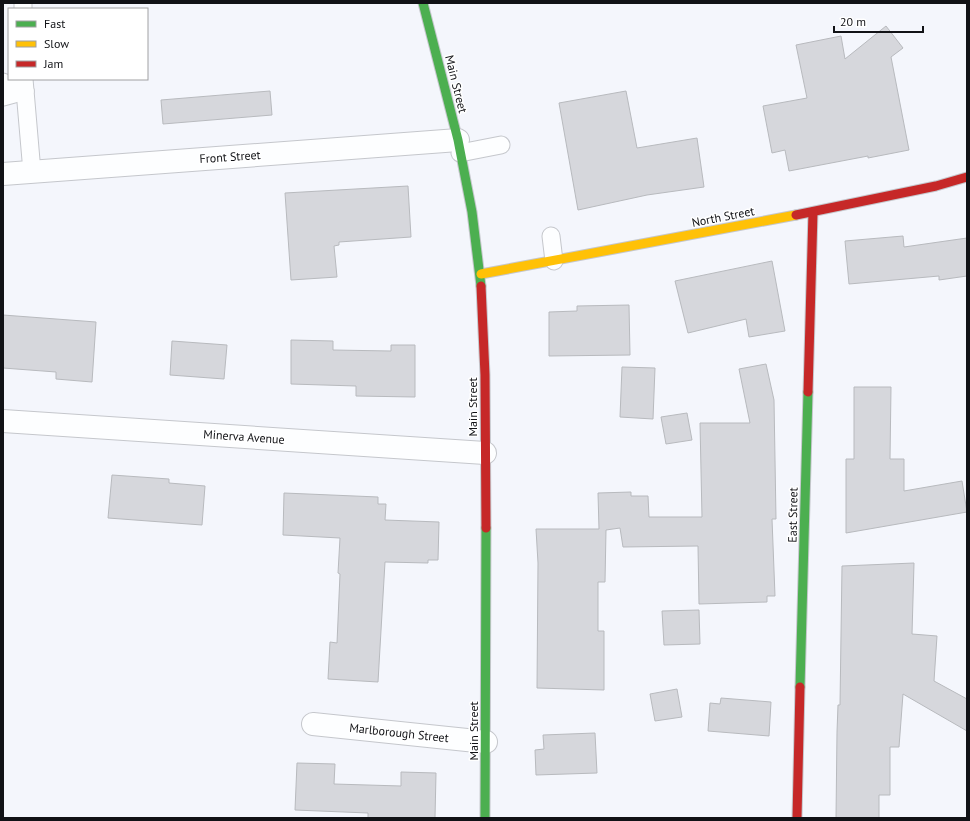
<svg xmlns="http://www.w3.org/2000/svg" width="970" height="821" font-family="'PT Sans',sans-serif">
	<style>
		.building { fill: #d6d7dc; stroke: #b8babe }
		.lines { fill: none; stroke-linecap: round; stroke-linejoin: round }
		.lane-casing { stroke: #c5c7cc; stroke-width: 19 }
		.street-casing { stroke: #c5c7cc; stroke-width: 24 }
		.fast-casing { stroke: #c5c7cc; stroke-width: 11 }
		.slow-casing { stroke: #c5c7cc; stroke-width: 11 }
		.jam-casing { stroke: #c5c7cc; stroke-width: 11 }
		.lane { stroke: #fdfeff; stroke-width: 17 }
		.street { stroke: #fdfeff; stroke-width: 22 }
		.fast { stroke: #4caf50; stroke-width: 9 }
		.slow { stroke: #ffc107; stroke-width: 9 }
		.jam { stroke: #c62828; stroke-width: 9 }
		.labels { text-anchor: middle; stroke-width: 3; stroke-linejoin: round; paint-order: stroke }
		.street-label { font-size: 12px; fill: #111216; stroke: #fff }
	</style>
	<rect width="100%" height="100%" fill="#f4f6fc"/>
	<!-- building -->
	<g class="building">
		<path d="M886,26L903,48L891,57L909,150L868,158V156L789,171L785,150L772,153L763,106L807,98L796,45L841,36L845,59Z"/>
		<path d="M270,91L272,115L163,124L161,100Z"/>
		<path d="M626,91L637,148L697,138L704,187L647,195L578,210L559,103Z"/>
		<path d="M408,186L411,237L339,242V245L334,246L337,277L291,280L285,193Z"/>
		<path d="M903,236L904,247L967,238V276L939,280V276L849,284L845,241Z"/>
		<path d="M772,261L785,331L749,337L746,319L688,333L675,281Z"/>
		<path d="M629,305L630,355L549,356V312L577,311V306Z"/>
		<path d="M3,315L96,322L92,382L56,379V372L3,368Z"/>
		<path d="M291,340L333,341V350L391,351V345H415V397L356,396V386L291,384Z"/>
		<path d="M172,341L227,345L224,379L170,375Z"/>
		<path d="M766,364L774,400L776,519H772L775,596H767V602L699,604L698,546L623,547L620,528L606,530L605,582H598V631H604V690L537,688L538,563L536,529H599L598,493L631,492V496H648L649,517H702L700,423H750L739,369Z"/>
		<path d="M622,367L655,368L653,419L620,417Z"/>
		<path d="M854,387H891L890,459H904V491L962,481L967,512L846,533V459H854Z"/>
		<path d="M687,413L692,440L666,444L661,417Z"/>
		<path d="M112,475L169,479V483L205,486L202,525L108,518Z"/>
		<path d="M284,493L378,497V504H386L385,520L439,522L438,560H428V563L385,562L378,682L328,679L330,642L337,643L340,574L338,573L340,538L283,535Z"/>
		<path d="M914,563L912,634L937,636L934,681L967,699V731L903,694L899,747H890V795H879V818H836L837,732L838,705H840L842,566Z"/>
		<path d="M699,610L700,644L664,645L662,611Z"/>
		<path d="M677,689L682,717L655,721L650,694Z"/>
		<path d="M721,698L771,702L769,736L708,731L710,703L720,704Z"/>
		<path d="M595,733L597,773L536,775L535,750L544,749L543,735Z"/>
		<path d="M297,763L335,764L334,784L401,786V772L436,773L435,818H368V813L295,810Z"/>
	</g>
	<g class="lines">
		<!-- lane casing -->
		<g class="lane-casing">
			<g id="lane">
				<path d="M23,3V9"/>
				<path d="M24,79L32,172"/>
				<path d="M3,82L25,91"/>
				<path d="M3,97L25,91"/>
				<path d="M460,153L501,145"/>
				<path d="M551,236L554,261"/>
			</g>
		</g>
		<!-- street casing -->
		<g class="street-casing">
			<g id="street">
				<path d="M3,174L458,140"/>
				<path d="M3,421L485,453"/>
				<path d="M313,724L486,742"/>
			</g>
		</g>
		<!-- fast casing -->
		<g class="fast-casing">
			<g id="fast">
				<path d="M423,3L458,140L472,212L481,286"/>
				<path d="M800,687L808,392"/>
				<path d="M485,818L486,528"/>
			</g>
		</g>
		<!-- slow casing -->
		<g class="slow-casing">
			<path id="slow" d="M481,274L796,215"/>
		</g>
		<!-- jam casing -->
		<g class="jam-casing">
			<g id="jam">
				<path d="M796,215L936,186L967,177"/>
				<path d="M481,286L485,375L486,528"/>
				<path d="M808,392L813,212"/>
				<path d="M797,818L800,687"/>
			</g>
		</g>
		<!-- lane -->
		<use href="#lane" class="lane"/>
		<!-- street -->
		<use href="#street" class="street"/>
		<!-- fast -->
		<use href="#fast" class="fast"/>
		<!-- slow -->
		<use href="#slow" class="slow"/>
		<!-- jam -->
		<use href="#jam" class="jam"/>
	</g>
	<g class="labels">
		<!-- street labels -->
		<g class="street-label">
			<text transform="translate(456 84) rotate(76)" y="4">Main Street</text>
			<text transform="translate(230 157) rotate(-4)" y="4">Front Street</text>
			<text transform="translate(723 217) rotate(-11)" y="4">North Street</text>
			<text transform="translate(473 407) rotate(-90)" y="4">Main Street</text>
			<text transform="translate(244 437) rotate(4)" y="4">Minerva Avenue</text>
			<text transform="translate(793 515) rotate(-89)" y="4">East Street</text>
			<text transform="translate(474 731) rotate(-90)" y="4">Main Street</text>
			<text transform="translate(399 733) rotate(6)" y="4">Marlborough Street</text>
		</g>
	</g>
	<!-- border -->
	<rect width="970" height="821" fill="none" stroke="#111216" stroke-width="8"/>
	<!-- legend -->
	<rect x="8" y="8" width="140" height="72" fill="#ffffff" stroke="#a0a0a2"/>
	<rect x="16" y="21" width="20" height="6" fill="#4caf50" stroke="#a0a0a2"/>
	<text x="44" y="28" font-size="12" fill="#111216">Fast</text>
	<rect x="16" y="41" width="20" height="6" fill="#ffc107" stroke="#a0a0a2"/>
	<text x="44" y="48" font-size="12" fill="#111216">Slow</text>
	<rect x="16" y="61" width="20" height="6" fill="#c62828" stroke="#a0a0a2"/>
	<text x="44" y="68" font-size="12" fill="#111216">Jam</text>
	<!-- scale -->
	<path d="M834 26v6h89v-6" fill="none" stroke="#111216" stroke-width="2"/>
	<text x="840" y="26" font-size="12" fill="#111216" stroke="#ffffff" stroke-width="3" paint-order="stroke">20 m</text>
</svg>
